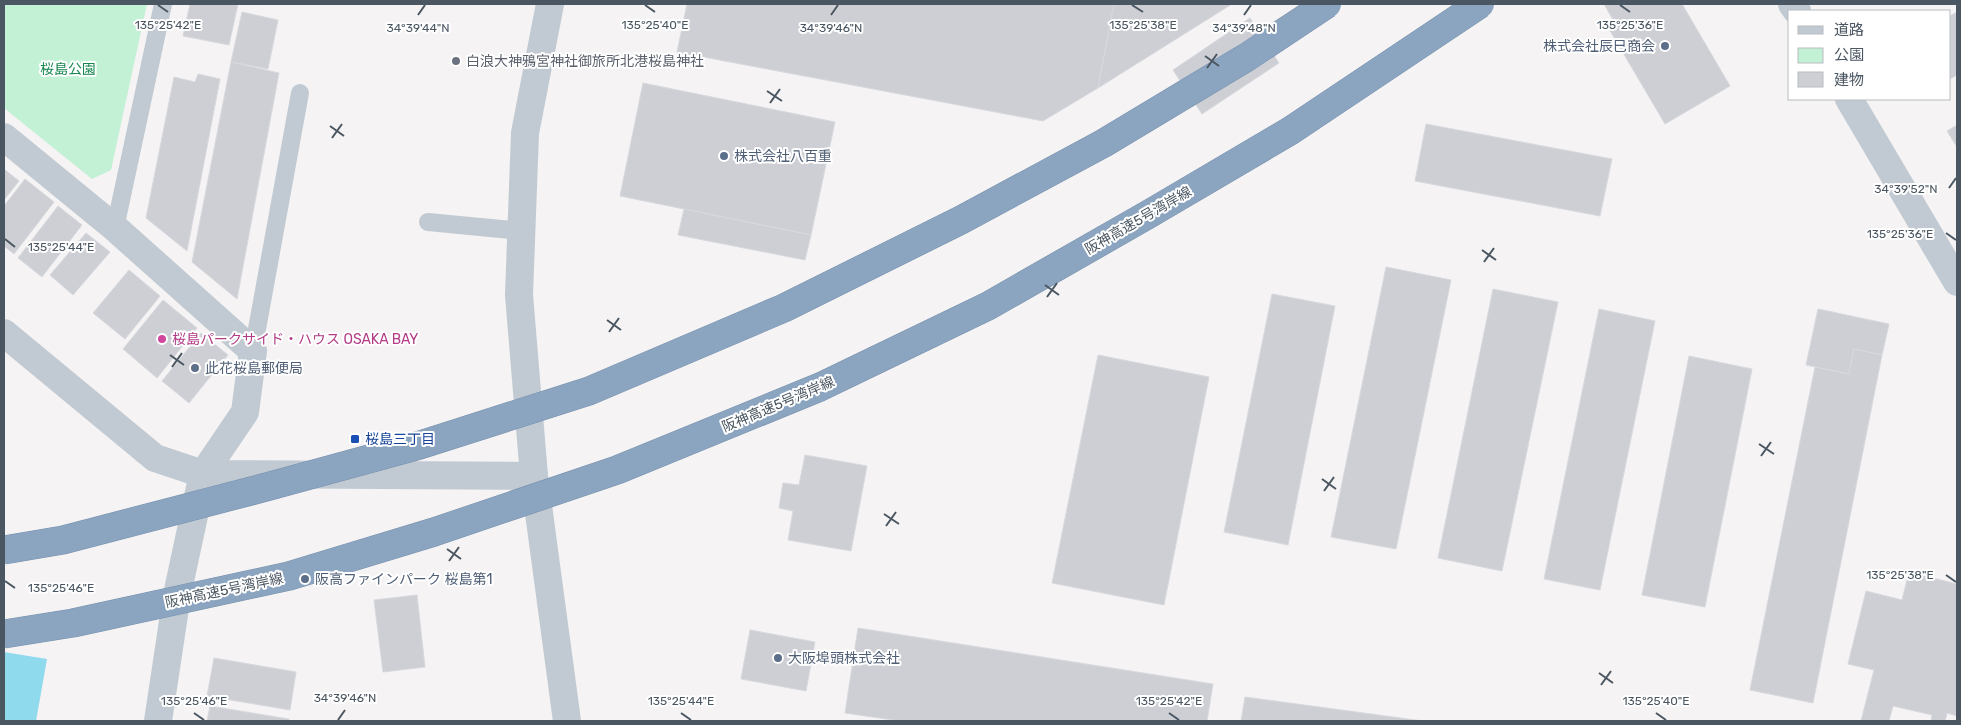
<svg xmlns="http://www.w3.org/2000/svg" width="1961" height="725" font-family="Rubik,'Noto Sans JP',sans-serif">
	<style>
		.green { fill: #c3f1d5 }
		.water { fill: #90daee }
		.building { fill: #cdcfd5; stroke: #d7d9de }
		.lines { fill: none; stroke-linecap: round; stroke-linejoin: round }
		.service { stroke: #c1cad2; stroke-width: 18 }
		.minor { stroke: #c1cad2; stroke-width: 28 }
		.tertiary { stroke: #c1cad2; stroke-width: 28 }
		.motorway-bridge-casing { stroke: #7690ad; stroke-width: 29; stroke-linecap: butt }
		.motorway-bridge { stroke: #8ba5c1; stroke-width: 28 }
		.ticks { fill: none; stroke: #4a5661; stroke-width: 2 }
		.service-dot { fill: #5c6f8a; stroke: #fff; stroke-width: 2 }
		.worship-dot { fill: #6b7280; stroke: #fff; stroke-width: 2 }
		.hotel-dot { fill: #d1479c; stroke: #fff; stroke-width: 2 }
		.transit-dot { fill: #1a4fb4; stroke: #fff; stroke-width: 2 }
		.labels { text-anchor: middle; stroke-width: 4; stroke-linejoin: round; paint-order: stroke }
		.service-label { font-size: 14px; fill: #4e5e75; stroke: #fff; text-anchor: start }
		.worship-label { font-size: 14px; fill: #5b616d; stroke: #fff; text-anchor: start }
		.park-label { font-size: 14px; fill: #17864f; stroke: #fff }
		.street-label { font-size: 14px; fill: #4a5661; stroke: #fff }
		.hotel-label { font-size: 14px; fill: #b23c85; stroke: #fff; text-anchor: start }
		.transit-label { font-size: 14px; fill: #164399; stroke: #fff; text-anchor: start }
		.ticks-label { font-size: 12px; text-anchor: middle; fill: #4a5661; stroke: #fff; stroke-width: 4; stroke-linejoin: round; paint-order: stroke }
	</style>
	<rect width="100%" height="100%" fill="#f5f3f3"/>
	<!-- green -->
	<path class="green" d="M4,4H147L111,170L92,179L4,108Z"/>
	<!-- water -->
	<path class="water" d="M4,652L47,659L36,721H4Z"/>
	<!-- building -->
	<g class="building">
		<path d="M190,4H238L229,45L183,36Z"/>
		<path d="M687,4H1114L1098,88L1043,121L677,52Z"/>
		<path d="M1114,4H1232L1098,88Z"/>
		<path d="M1604,4H1682L1730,86L1665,124L1609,29L1616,25Z"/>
		<path d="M242,12L278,20L268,69L231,62Z"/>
		<path d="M1957,12V75L1950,79V16Z"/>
		<path d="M1250,18L1279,63L1202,114L1173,70Z"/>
		<path d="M231,62L279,73L237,299L192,262Z"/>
		<path d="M198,74L220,79L187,251L146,218L174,77L195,82Z"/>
		<path d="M643,83L835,122L811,235L620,196Z"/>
		<path d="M1426,124L1612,159L1600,216L1415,181Z"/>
		<path d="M1957,125V147L1947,131Z"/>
		<path d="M4,169L19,181L4,200Z"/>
		<path d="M25,179L54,202L14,254L4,246V206Z"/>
		<path d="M58,206L82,225L42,277L18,258Z"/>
		<path d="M684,209L811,235L805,260L678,235Z"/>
		<path d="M86,233L110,252L73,295L50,275Z"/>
		<path d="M1386,267L1451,280L1396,549L1331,537Z"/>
		<path d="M129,270L160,296L125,339L93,313Z"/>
		<path d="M1493,289L1558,302L1502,571L1438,558Z"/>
		<path d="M1272,294L1335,306L1288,545L1224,532Z"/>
		<path d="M163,300L197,328L157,378L123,349Z"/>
		<path d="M1599,309L1655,321L1600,590L1544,579Z"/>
		<path d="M1818,309L1889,324L1882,355L1854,349L1849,374L1806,365Z"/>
		<path d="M201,333L228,355L189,403L162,381Z"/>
		<path d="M1854,349L1882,355L1813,703L1750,690L1815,367L1849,374Z"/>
		<path d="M1098,355L1209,377L1164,605L1052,583Z"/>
		<path d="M1689,356L1752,369L1705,607L1642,595Z"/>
		<path d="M805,455L867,466L851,551L788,540L793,511L779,508L783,483L799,485Z"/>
		<path d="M1909,572L1957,584V716L1947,713L1945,721H1931L1932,715L1893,706L1889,721H1861L1874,670L1848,664L1866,591L1902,600Z"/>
		<path d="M417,595L425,667L383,672L374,600Z"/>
		<path d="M858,628L1213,684L1207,721H900L845,713Z"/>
		<path d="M750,630L815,642L806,691L741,679Z"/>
		<path d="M214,658L296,672L290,710L207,696Z"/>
		<path d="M1245,697L1423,721H1241Z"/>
		<path d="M210,706L289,719V721H207Z"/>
	</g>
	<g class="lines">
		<!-- service -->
		<g class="service">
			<path d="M428,222L522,231"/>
			<path d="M115,228L163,4"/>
			<path d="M253,351L300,93"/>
		</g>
		<!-- minor -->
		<path class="minor" d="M4,137L115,228L253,351L245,412L203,474"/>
		<!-- tertiary -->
		<g class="tertiary">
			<path d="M550,4L525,133L519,295L534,476L567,721"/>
			<path d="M1792,4L1797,11"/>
			<path d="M1849,99L1957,282"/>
			<path d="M4,333L155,458L203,474L534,476"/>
			<path d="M158,721L177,595L201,483"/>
		</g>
		<!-- motorway-bridge casing -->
		<g class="motorway-bridge-casing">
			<g id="motorway-bridge">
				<path d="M4,550L63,540L270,486L420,445L589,391L784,308L961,220L1104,143L1247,57L1327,4"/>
				<path d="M4,634L73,623L289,576L434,532L617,470L820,387L988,306L1149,214L1290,131L1480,4"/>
			</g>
		</g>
		<!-- motorway-bridge -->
		<use href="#motorway-bridge" class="motorway-bridge"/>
	</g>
	<!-- ticks -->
	<path class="ticks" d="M158,5L168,12M645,5L655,12M1132,5L1143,12M1620,5L1630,12M418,15L425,5M831,15L838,5M1244,15L1251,5M1205,56L1219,66M1207,68L1217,54M767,91L782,101M770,103L780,89M330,126L344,136M332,138L342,124M1949,188L1956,178M1946,233L1956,240M5,239L15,247M1482,250L1496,260M1484,262L1494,248M1045,285L1059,295M1047,297L1057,283M607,320L621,330M609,332L619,318M170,355L184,365M172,367L182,353M1759,444L1774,454M1761,456L1771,442M1322,479L1336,489M1324,491L1334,477M884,514L899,524M886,526L896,512M447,549L461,559M449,561L459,547M1946,575L1956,582M5,581L15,588M1599,673L1613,683M1601,685L1611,671M194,713L204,720M681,713L691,720M1169,713L1179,720M1656,713L1666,720M338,720L345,710"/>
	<!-- markers -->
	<g class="service-dot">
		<circle cx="1665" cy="46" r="5"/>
		<circle cx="724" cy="156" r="5"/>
		<circle cx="195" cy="368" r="5"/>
		<circle cx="305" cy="579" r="5"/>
		<circle cx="778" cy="658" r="5"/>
	</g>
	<circle class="worship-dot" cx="456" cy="61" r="5"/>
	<circle class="hotel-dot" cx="162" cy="339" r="5"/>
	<rect class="transit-dot" x="350" y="434" width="10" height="10" rx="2.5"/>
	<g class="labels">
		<!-- service labels -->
		<g class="service-label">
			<text x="1655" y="51" text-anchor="end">株式会社辰巳商会</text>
			<text x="734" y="161">株式会社八百重</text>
			<text x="205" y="373">此花桜島郵便局</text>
			<text x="315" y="584">阪高ファインパーク 桜島第1</text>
			<text x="788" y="663">大阪埠頭株式会社</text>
		</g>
		<!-- worship labels -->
		<g class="worship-label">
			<text x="466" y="66">白浪大神鴉宮神社御旅所北港桜島神社</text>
		</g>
		<!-- park labels -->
		<g class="park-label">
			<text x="68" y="74">桜島公園</text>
		</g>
		<!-- street labels -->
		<g class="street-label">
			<text transform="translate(1138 220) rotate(-30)" y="5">阪神高速5号湾岸線</text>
			<text transform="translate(778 404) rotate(-23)" y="5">阪神高速5号湾岸線</text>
			<text transform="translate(224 590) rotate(-12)" y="5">阪神高速5号湾岸線</text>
		</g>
		<!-- hotel labels -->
		<g class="hotel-label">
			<text x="172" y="344">桜島パークサイド・ハウス OSAKA BAY</text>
		</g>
		<!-- transit labels -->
		<g class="transit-label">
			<text x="365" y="444">桜島三丁目</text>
		</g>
	</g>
	<g class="ticks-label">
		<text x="168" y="29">135°25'42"E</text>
		<text x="655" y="29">135°25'40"E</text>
		<text x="1143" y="29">135°25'38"E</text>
		<text x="1630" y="29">135°25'36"E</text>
		<text x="418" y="32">34°39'44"N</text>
		<text x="831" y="32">34°39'46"N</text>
		<text x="1244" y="32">34°39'48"N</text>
		<text x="1906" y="193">34°39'52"N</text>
		<text x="1900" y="238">135°25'36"E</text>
		<text x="61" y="251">135°25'44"E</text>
		<text x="1900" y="579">135°25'38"E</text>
		<text x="61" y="592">135°25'46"E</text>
		<text x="345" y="702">34°39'46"N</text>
		<text x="194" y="705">135°25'46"E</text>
		<text x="681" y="705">135°25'44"E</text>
		<text x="1169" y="705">135°25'42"E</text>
		<text x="1656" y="705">135°25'40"E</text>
	</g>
	<!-- border -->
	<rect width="1961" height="725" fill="none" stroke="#4a5661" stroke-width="10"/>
	<!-- legend -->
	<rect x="1788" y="10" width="162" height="90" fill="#ffffff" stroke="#b7bbc0"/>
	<rect x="1798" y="26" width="25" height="8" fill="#c1cad2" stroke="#b7bbc0"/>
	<text x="1834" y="35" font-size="15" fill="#4a5661">道路</text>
	<rect x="1798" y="48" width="25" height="15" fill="#c3f1d5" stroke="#b7bbc0"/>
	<text x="1834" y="60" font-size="15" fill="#4a5661">公園</text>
	<rect x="1798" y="72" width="25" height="15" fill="#cdcfd5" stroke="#b7bbc0"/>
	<text x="1834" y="85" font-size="15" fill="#4a5661">建物</text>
</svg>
